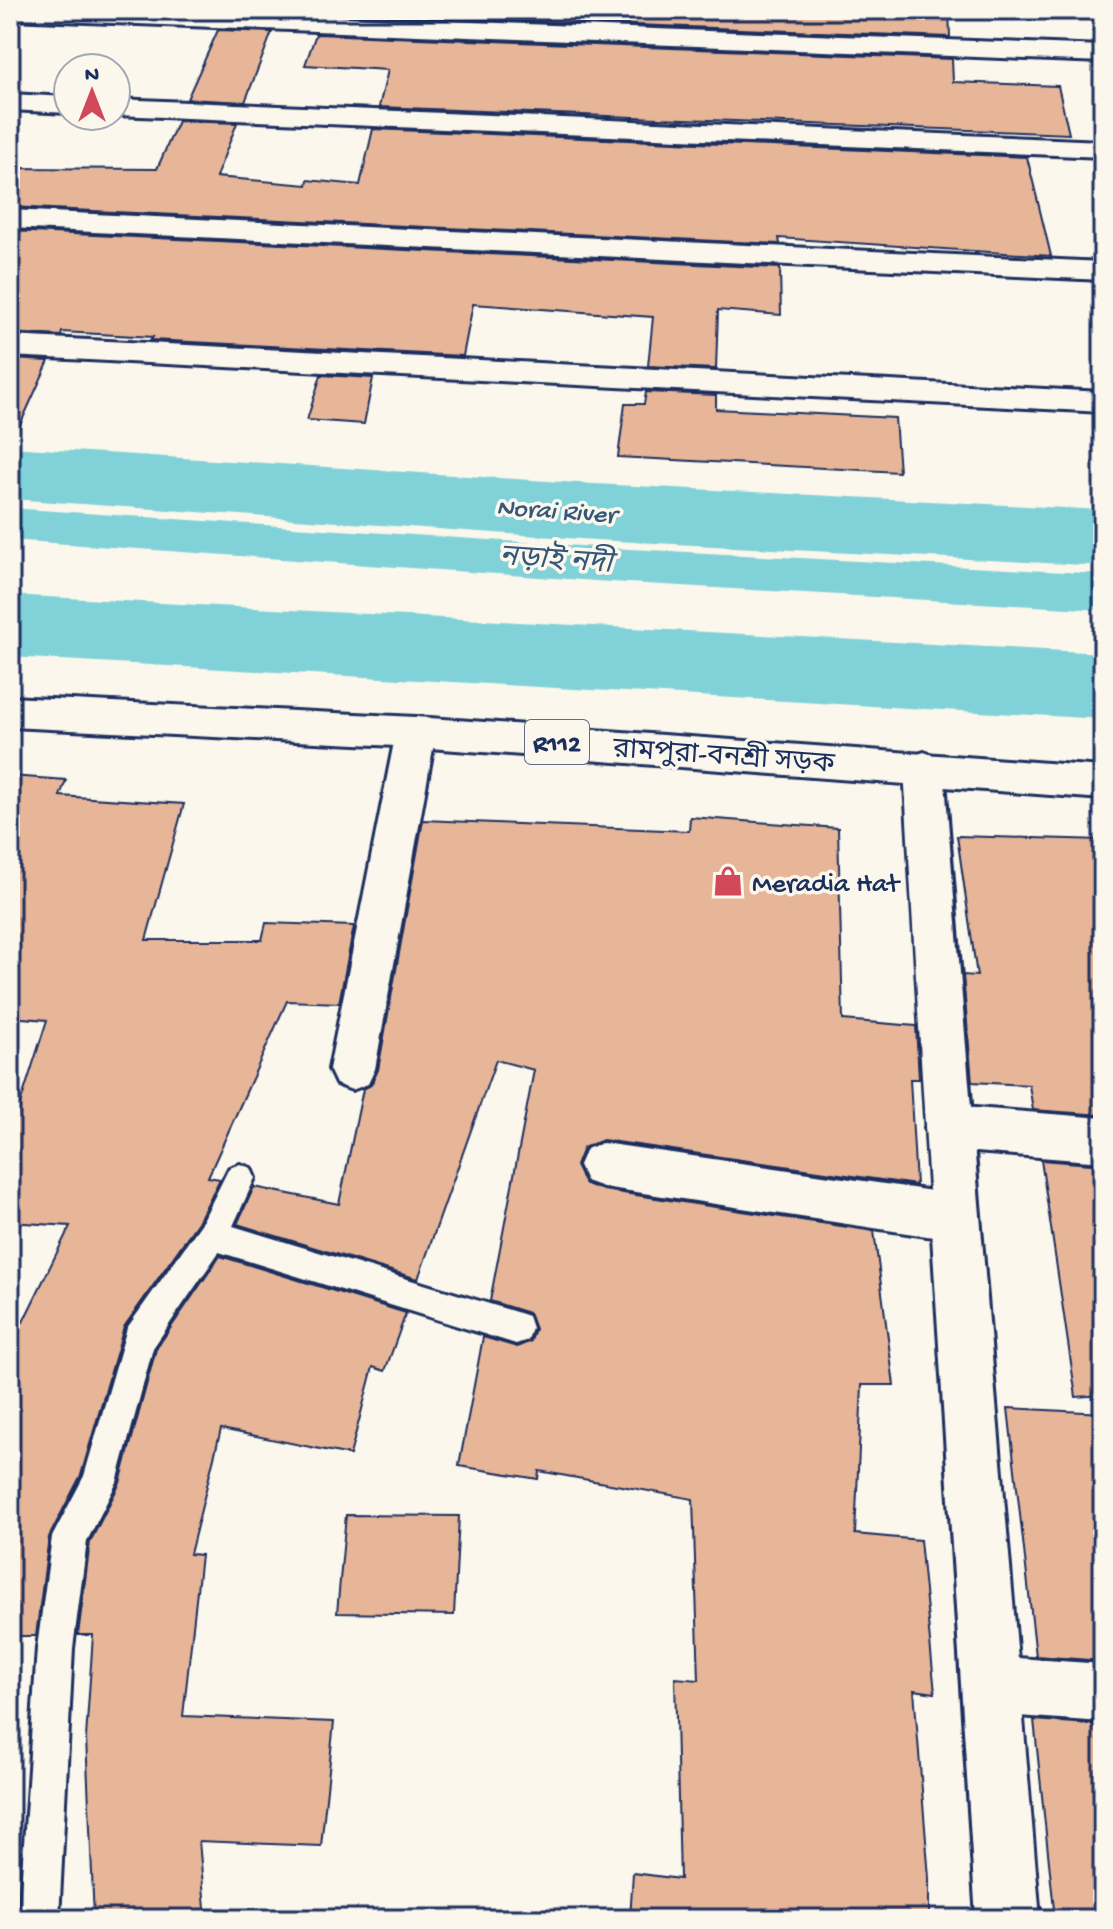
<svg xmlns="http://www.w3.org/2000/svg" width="1113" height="1929" font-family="'Gochi Hand','Noto Sans Bengali',sans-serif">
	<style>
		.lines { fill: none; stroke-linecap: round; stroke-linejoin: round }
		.canal { fill: #80d2d8; fill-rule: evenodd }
		.river { fill: #80d2d8; fill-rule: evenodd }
		.building { fill: #e7b699; stroke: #1b2f5e; stroke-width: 2 }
		.lane-casing { stroke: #1b2f5e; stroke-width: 6 }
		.street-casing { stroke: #1b2f5e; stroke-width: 6 }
		.secondary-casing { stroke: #1b2f5e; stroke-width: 6 }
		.primary-casing { stroke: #1b2f5e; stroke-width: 6 }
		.lane { fill: #fbf7ec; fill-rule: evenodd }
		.street { fill: #fbf7ec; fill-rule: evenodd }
		.secondary { fill: #fbf7ec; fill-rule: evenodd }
		.primary { fill: #fbf7ec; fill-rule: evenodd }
		.labels { text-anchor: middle; stroke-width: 7; stroke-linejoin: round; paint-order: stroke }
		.far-water-label { font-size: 26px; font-style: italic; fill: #34587c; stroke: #fbf7ec }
		.shield { fill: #fbf7ec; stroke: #5e6b89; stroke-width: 2 }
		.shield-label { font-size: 26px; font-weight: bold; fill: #1b2f5e }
		.street-label { font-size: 28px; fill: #1b2f5e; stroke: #fbf7ec }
		.poi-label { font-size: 28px; fill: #1b2f5e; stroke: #fbf7ec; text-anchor: start }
		.water-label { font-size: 30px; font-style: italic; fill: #34587c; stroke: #fbf7ec }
	</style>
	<rect width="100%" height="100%" fill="#fbf7ec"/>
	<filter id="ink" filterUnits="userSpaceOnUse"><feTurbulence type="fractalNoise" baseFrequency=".0125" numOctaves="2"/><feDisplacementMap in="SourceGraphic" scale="16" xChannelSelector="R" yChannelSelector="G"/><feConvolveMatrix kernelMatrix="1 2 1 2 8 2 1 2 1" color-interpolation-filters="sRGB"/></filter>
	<g filter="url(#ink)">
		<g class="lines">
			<!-- canal -->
			<path class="canal" d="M10,508L611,548L1103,574V610L611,582L10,540Z"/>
			<!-- river -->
			<g class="river">
				<path d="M10,447L595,484L1103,510V566L595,540L10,499Z"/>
				<path d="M10,595L1103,653V719L10,657Z"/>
			</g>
		</g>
		<!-- building -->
		<g class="building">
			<path d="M325,10H949L950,37L324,13Z"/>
			<path d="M218,30L272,32L245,102L187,99Z"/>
			<path d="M316,34L952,59L953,82L1058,86L1069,134L379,107L388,70L305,65Z"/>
			<path d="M178,121L237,123L216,177L307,185L308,180L360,185L373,129L1027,157L1051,256L779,238L780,244L10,207V168L157,169Z"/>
			<path d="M10,231L780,268L781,315L718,310L716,369L648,366L653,317L473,304L463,356L151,340L153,337L62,332L61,336L10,333Z"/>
			<path d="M10,359L49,361L10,447Z"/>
			<path d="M321,375L373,378L364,424L307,420Z"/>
			<path d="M646,392L716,395V409L895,418L899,472L618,457L625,404H644Z"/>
			<path d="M10,776L66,780L60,796L184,804L146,940H262L266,923L354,926L339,1003L287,1001L208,1177L220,1179L198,1222L124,1327L81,1475L49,1537L36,1636H10V1317L23,1322L70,1226L10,1222V1136L47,1020L10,1017Z"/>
			<path d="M690,817L838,828L843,1020L916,1026L919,1079H910L916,1185L603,1140L583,1148L576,1166L585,1184L603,1190L874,1231L894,1385H862L855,1534L920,1540L935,1693L914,1690L929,1878V1919H630L633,1873L680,1879L675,1678L699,1680L693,1499L539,1471L538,1479L459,1466L483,1337L517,1347L531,1341L535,1329L529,1313L490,1301L534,1070L496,1060L418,1279L237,1224L254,1187L339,1204L363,1089L371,1085L378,1070L423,820L689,831Z"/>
			<path d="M957,836L1103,840V1115L1033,1110L1029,1085L972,1082L963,975L977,976Z"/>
			<path d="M1041,1160L1103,1165V1395L1076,1397Z"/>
			<path d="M220,1256L406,1313L385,1371L373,1367L350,1455L221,1429L190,1554L201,1555L183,1716L334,1722L321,1846L199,1841L206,1919H94L86,1738L93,1635H78L90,1542L120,1483L156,1349Z"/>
			<path d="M1008,1408L1103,1413V1661L1036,1656Z"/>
			<path d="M346,1515L459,1516L454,1615L337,1613Z"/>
			<path d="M1034,1720L1103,1725V1919H1055Z"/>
		</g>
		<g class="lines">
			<!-- lane casing -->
			<g class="lane-casing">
				<path id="lane" d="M240,1164L251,1168L255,1178L233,1226L516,1312L528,1316L532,1328L528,1340L516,1344L219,1252L153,1348L117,1482L87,1541L73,1648L59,1919H19L37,1648L52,1537L84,1476L127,1328L201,1224L229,1168Z"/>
			</g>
			<!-- street casing -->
			<g class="street-casing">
				<g id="street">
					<path d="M10,10H154L1103,46V62L10,19Z"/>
					<path d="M10,94L68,97V113L10,110Z"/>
					<path d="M116,99L1103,141V157L116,115Z"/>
					<path d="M10,210L1103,262V280L10,228Z"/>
					<path d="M10,336L1103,392V412L10,356Z"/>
					<path d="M416,717L430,721L436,732L375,1069L368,1084L352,1090L336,1084L329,1069L396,732L402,721Z"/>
					<path d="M949,1106L1103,1118V1162L949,1150L932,1143L925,1128L932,1113Z"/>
					<path d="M603,1143L953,1194L970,1200L978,1217L970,1234L953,1240L603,1187L586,1181L579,1165L586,1149Z"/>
					<path d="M991,1656L1103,1664V1722L991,1714L970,1706L962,1685L970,1664Z"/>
				</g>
			</g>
			<!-- secondary casing -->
			<g class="secondary-casing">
				<path id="secondary" d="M924,752L938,757L944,768C973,1152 1008,1535 1040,1919H976C952,1535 925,1152 904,768L910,757Z"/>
			</g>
			<!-- primary casing -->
			<g class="primary-casing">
				<path id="primary" d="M10,697L416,717L1103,767V799L416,747L10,727Z"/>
			</g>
			<!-- lane -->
			<use href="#lane" class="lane"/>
			<!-- street -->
			<use href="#street" class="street"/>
			<!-- secondary -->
			<use href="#secondary" class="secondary"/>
			<!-- primary -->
			<use href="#primary" class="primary"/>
		</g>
	</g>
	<!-- icons -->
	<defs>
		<g id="shop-bare" transform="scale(2.4)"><path d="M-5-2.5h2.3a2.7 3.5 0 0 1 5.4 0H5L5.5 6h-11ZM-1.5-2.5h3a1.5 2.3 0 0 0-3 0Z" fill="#d1495b" stroke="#fbf7ec" stroke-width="2.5" paint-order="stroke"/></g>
	</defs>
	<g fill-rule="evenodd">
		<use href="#shop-bare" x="728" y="881"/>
	</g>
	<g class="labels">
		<!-- far-water labels -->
		<g class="far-water-label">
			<text transform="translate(556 509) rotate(4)" y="9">Norai River</text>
		</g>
		<!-- shield labels -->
		<rect class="shield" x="525" y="720" width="64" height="44" rx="6"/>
		<g class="shield-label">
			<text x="557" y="751">R112</text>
		</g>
		<!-- street labels -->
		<g class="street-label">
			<text transform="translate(724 754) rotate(4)" y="10">রামপুরা-বনশ্রী সড়ক</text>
		</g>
		<!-- poi labels -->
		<g class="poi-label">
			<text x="752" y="891">Meradia Hat</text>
		</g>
		<!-- water labels -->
		<g class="water-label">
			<text transform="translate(556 558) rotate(4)" y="10">নড়াই নদী</text>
		</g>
	</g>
	<!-- margin -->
	<rect width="1113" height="1929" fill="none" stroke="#fbf7ec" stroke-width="40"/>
	<rect x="20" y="20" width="1073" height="1889" fill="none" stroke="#1b2f5e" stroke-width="3" filter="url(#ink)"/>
	<!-- north arrow -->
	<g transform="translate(92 92)"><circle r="38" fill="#fbf7ec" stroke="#a1a7b3" stroke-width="2"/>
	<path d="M0-6L14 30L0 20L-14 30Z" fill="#d1495b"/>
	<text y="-12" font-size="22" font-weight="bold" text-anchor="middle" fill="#1b2f5e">N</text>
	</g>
</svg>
